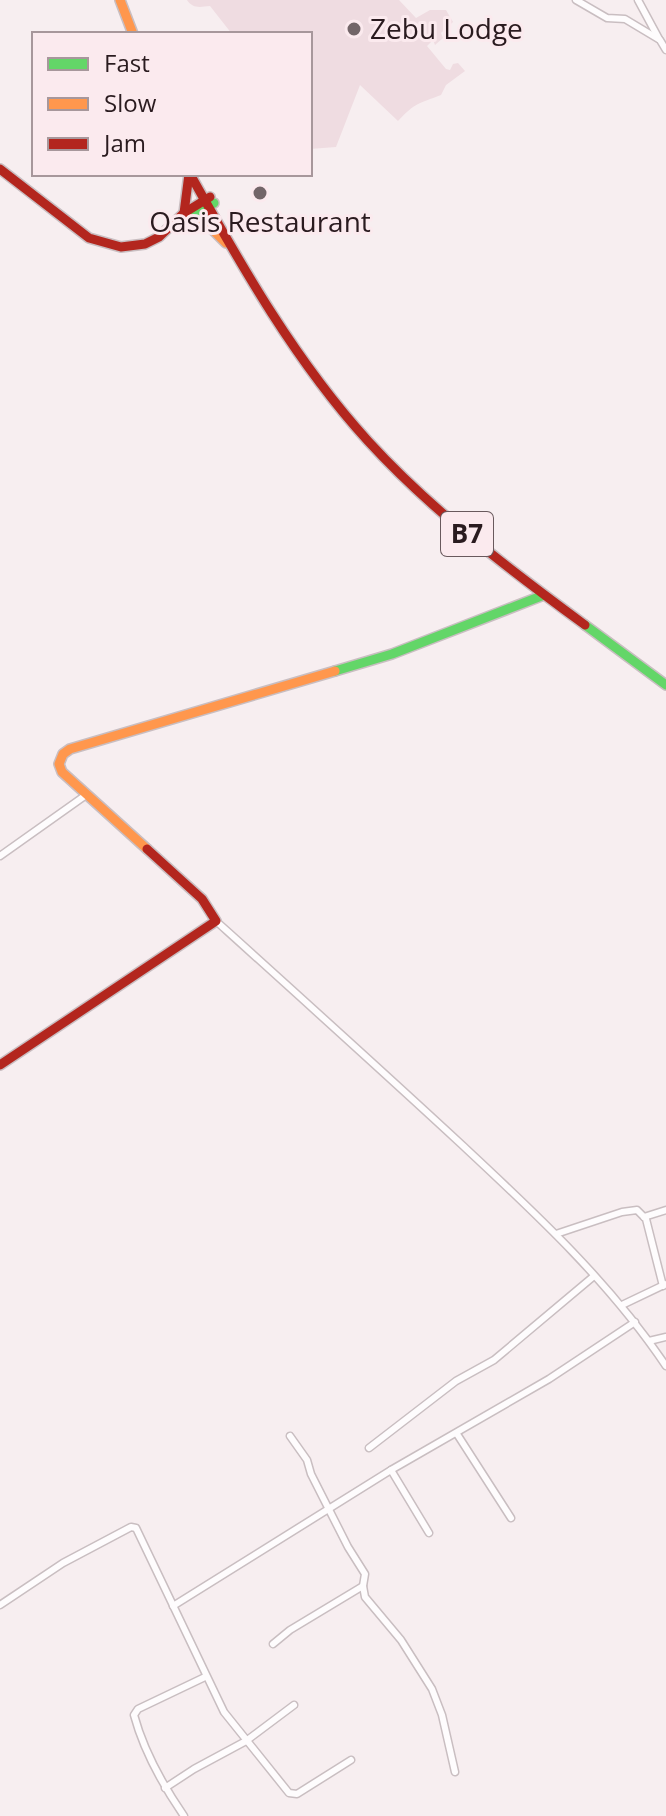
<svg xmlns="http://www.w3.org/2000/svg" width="666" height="1816" font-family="'Open Sans',sans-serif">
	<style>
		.green { fill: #efdce1 }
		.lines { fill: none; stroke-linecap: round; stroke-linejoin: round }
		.street-casing { stroke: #c9bec1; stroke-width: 9 }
		.fast-casing { stroke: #c9bec1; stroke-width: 12 }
		.slow-casing { stroke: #c9bec1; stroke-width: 12 }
		.jam-casing { stroke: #c9bec1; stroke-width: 12 }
		.street { stroke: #fefcfd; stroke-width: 6 }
		.fast { stroke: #63d668; stroke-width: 9 }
		.slow { stroke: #ff974d; stroke-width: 9 }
		.jam { stroke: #b3261e; stroke-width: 9 }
		.poi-dot { fill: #726568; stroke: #fbeaee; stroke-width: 3 }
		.labels { text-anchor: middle; stroke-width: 6; stroke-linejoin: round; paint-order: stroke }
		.shield { fill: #fbeaee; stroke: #69595d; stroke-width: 2 }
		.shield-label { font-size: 26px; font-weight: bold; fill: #2a1b1f }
		.poi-label { font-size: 28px; fill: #2a1b1f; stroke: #fbeaee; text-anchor: start }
	</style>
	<rect width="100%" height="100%" fill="#f7eef0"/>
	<!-- green -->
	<path class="green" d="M187,0H399L416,18L430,10H446L453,22L441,33L443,38L435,45L433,40L427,46L446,69L450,70L453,64L458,63L465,71L446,85L441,95C418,104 416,102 398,121L360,85L336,147L310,149V34H232L210,6C200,7 193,9 187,0Z"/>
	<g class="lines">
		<!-- street casing -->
		<g class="street-casing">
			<g id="street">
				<path d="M576,0L607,18L625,19L660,40L666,50"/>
				<path d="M638,0L659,39"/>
				<path d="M0,856L86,795"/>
				<path d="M216,921C298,995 379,1068 460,1143C534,1212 609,1281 666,1366"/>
				<path d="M644,1217L666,1210"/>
				<path d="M556,1234L622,1212L637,1210L646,1219L663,1286"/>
				<path d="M622,1305L666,1284"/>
				<path d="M649,1341L666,1337"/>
				<path d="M457,1434L511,1518"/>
				<path d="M290,1436L307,1460L311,1474L348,1547L365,1574L363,1586L365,1597L401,1640L432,1689L442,1715L455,1772"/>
				<path d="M369,1448L456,1381L494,1360L594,1276"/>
				<path d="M391,1470L429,1533"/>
				<path d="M0,1605L63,1563L131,1527L136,1528L224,1712L289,1793L297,1794L351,1760"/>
				<path d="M173,1606L391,1470L549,1379L635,1322"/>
				<path d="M273,1644L290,1630L363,1586"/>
				<path d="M165,1788L194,1769L246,1741L294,1705"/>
				<path d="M184,1816C162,1784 144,1752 134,1715L138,1709L205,1677"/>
			</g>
		</g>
		<!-- fast casing -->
		<g class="fast-casing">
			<g id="fast">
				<path d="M184,219L214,203"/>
				<path d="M585,625L666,685"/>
				<path d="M335,671L392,654L544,595"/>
			</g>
		</g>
		<!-- slow casing -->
		<g class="slow-casing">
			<g id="slow">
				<path d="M120,0L133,34"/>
				<path d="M189,218L210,227L226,243"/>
				<path d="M147,849L62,772L59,764L63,754L70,749L335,671"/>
			</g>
		</g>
		<!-- jam casing -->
		<g class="jam-casing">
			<g id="jam">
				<path d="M0,169L89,238L121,247L145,244L159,237L184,213L210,197"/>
				<path d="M190,174C242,267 296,362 368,441C432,511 509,569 585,625"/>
				<path d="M184,213L189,174"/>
				<path d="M0,1065L216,921L202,899L147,849"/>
			</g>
		</g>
		<!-- street -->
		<use href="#street" class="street"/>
		<!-- fast -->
		<use href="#fast" class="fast"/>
		<!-- slow -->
		<use href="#slow" class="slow"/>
		<!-- jam -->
		<use href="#jam" class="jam"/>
	</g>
	<!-- markers -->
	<g class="poi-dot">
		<circle cx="354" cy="29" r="8"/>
		<circle cx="260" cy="193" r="8"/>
	</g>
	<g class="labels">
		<!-- shield labels -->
		<rect class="shield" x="441" y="512" width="52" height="44" rx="6"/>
		<g class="shield-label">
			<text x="467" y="543">B7</text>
		</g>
		<!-- poi labels -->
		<g class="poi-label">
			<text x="370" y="39">Zebu Lodge</text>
			<text x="260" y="232" text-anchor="middle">Oasis Restaurant</text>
		</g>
	</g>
	<!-- legend -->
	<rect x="32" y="32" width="280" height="144" fill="#fbeaee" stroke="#a7979b" stroke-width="2"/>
	<rect x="48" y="58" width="40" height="12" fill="#63d668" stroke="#a7979b" stroke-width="2"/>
	<text x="104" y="72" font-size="24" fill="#2a1b1f">Fast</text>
	<rect x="48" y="98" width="40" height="12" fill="#ff974d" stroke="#a7979b" stroke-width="2"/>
	<text x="104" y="112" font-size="24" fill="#2a1b1f">Slow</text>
	<rect x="48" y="138" width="40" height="12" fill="#b3261e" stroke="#a7979b" stroke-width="2"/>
	<text x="104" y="152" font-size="24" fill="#2a1b1f">Jam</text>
</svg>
